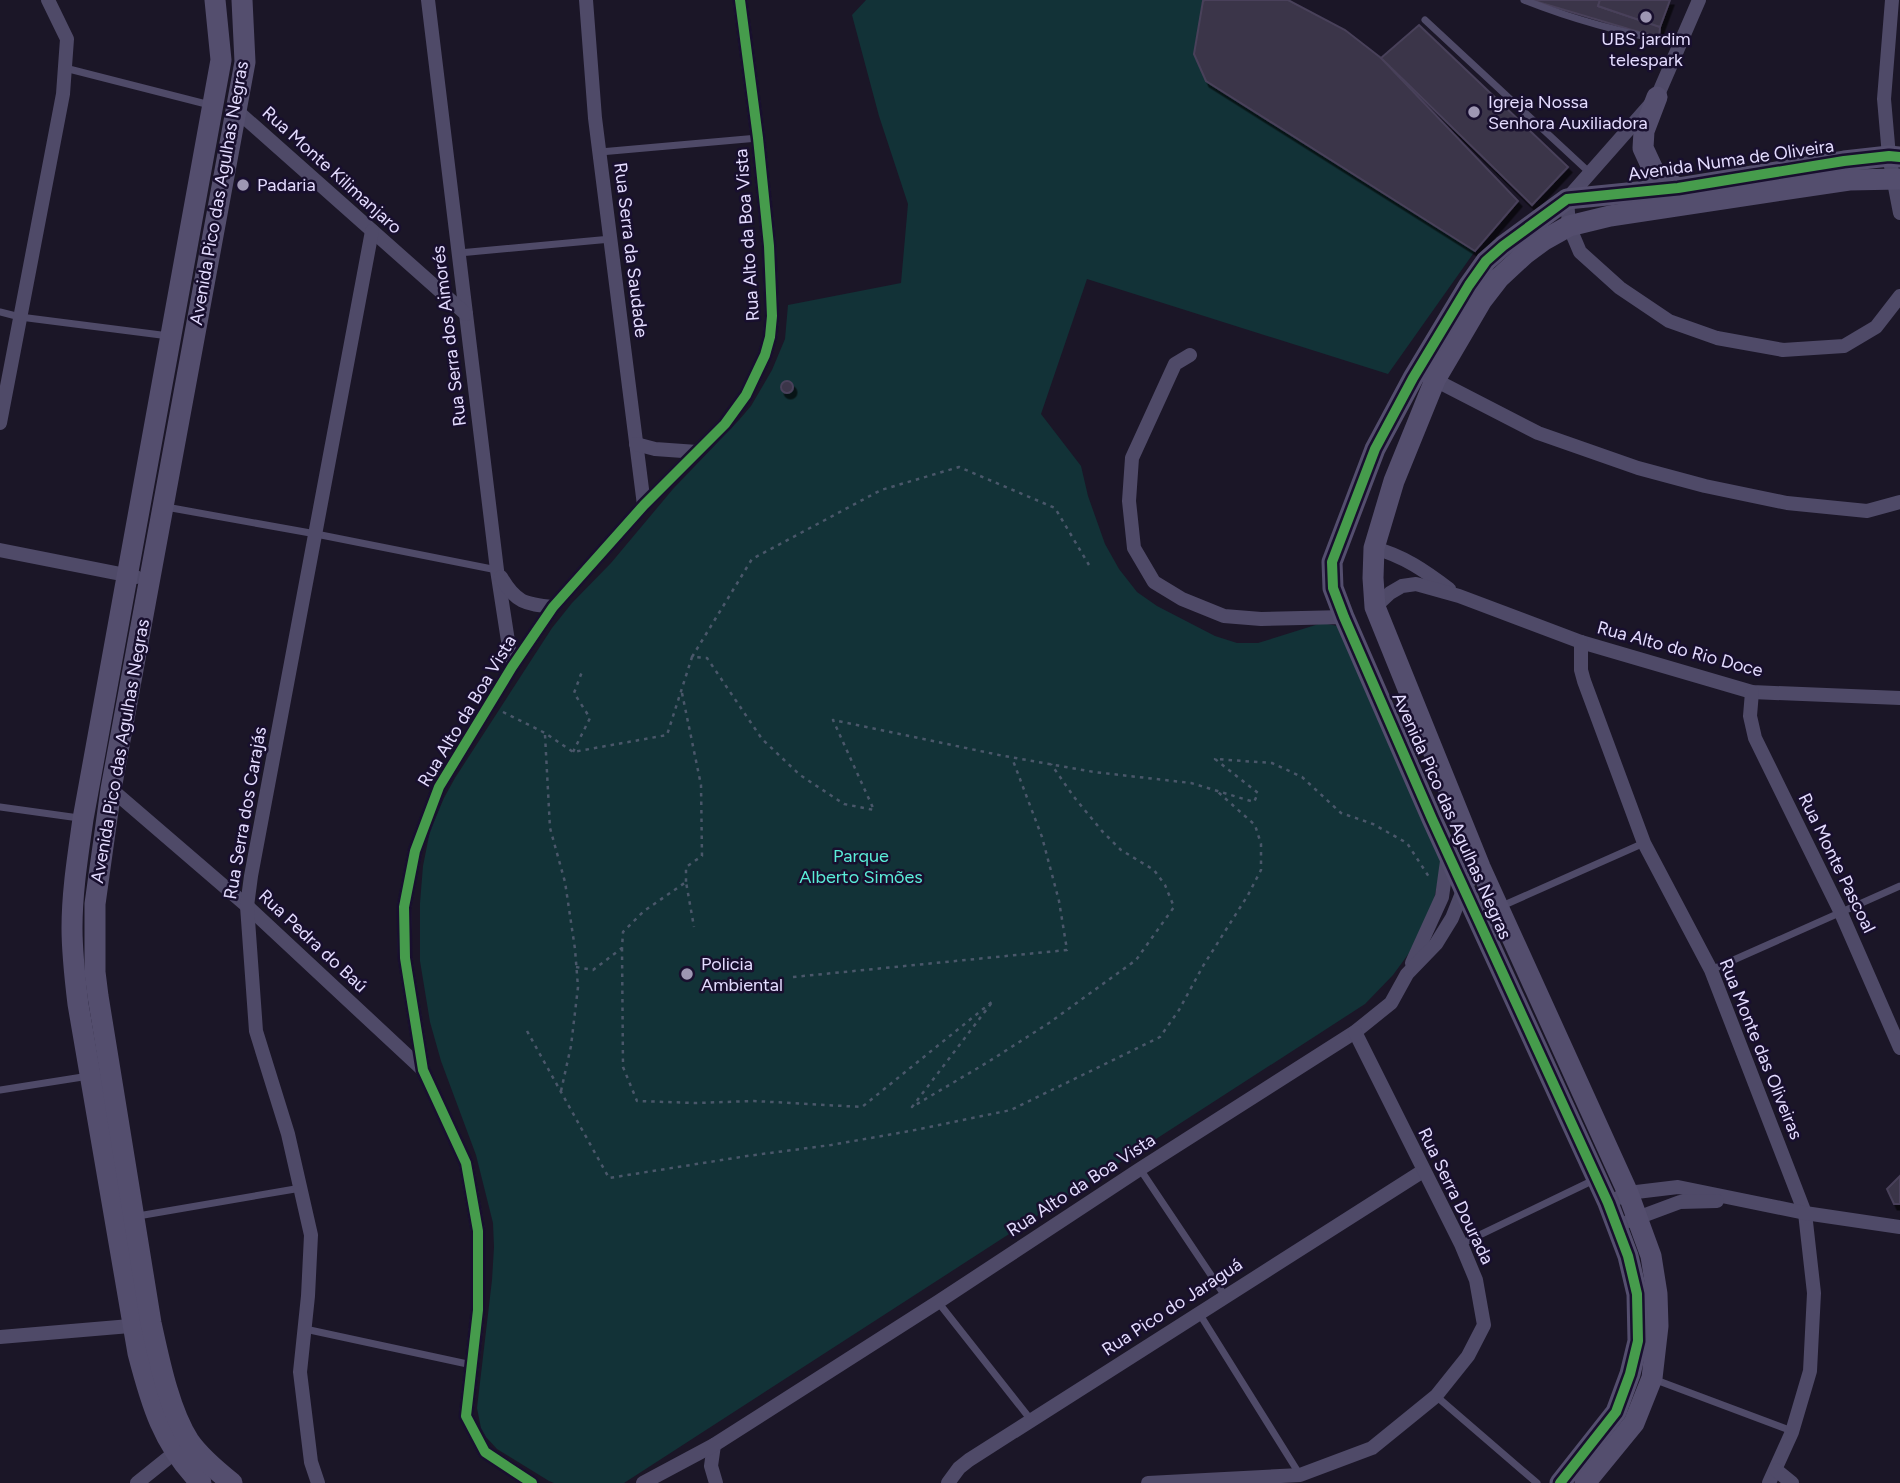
<svg xmlns="http://www.w3.org/2000/svg" width="1900" height="1483" font-family="Figtree,sans-serif">
	<style>
		.green { fill: #123237 }
		.building { fill: #3b3548; stroke: #48415a; stroke-width: 2; filter: url(#shadow) }
		.lines { fill: none; stroke-linecap: round; stroke-linejoin: round }
		.path { stroke: #4a576a; stroke-width: 2.5; stroke-dasharray: 3.5 5; stroke-linecap: butt }
		.lane { stroke: #4f4a68; stroke-width: 7 }
		.street { stroke: #4f4a68; stroke-width: 14 }
		.secondary { stroke: #544e6e; stroke-width: 21 }
		.cycleway-casing { stroke: #180f2e; stroke-width: 15 }
		.cycleway { stroke: #469c4c; stroke-width: 10 }
		.poi-dot { fill: #9e97b3; stroke: #180f2e; stroke-width: 2.5 }
		.labels { text-anchor: middle; stroke-width: 5; stroke-linejoin: round; paint-order: stroke }
		.poi-label { font-size: 18px; fill: #e4dcff; stroke: #180f2e; text-anchor: start }
		.street-label { font-size: 18px; fill: #e4dcff; stroke: #180f2e }
		.park-label { font-size: 18px; fill: #5aedd8; stroke: #180f2e }
	</style>
	<defs>
		<filter id="shadow"><feDropShadow dx="3.5" dy="5.5" stdDeviation="0" flood-color="#0009"/></filter>
	</defs>
	<rect width="100%" height="100%" fill="#1b1627"/>
	<!-- green -->
	<path class="green" d="M866,0H1205L1203,2L1194,54L1206,81L1475,251L1388,374L1087,279L1041,414L1081,466L1088,496L1105,544L1119,569L1137,592L1157,606L1215,636L1237,643H1258L1322,623L1338,626L1443,854L1433,905L1412,949L1393,975L1365,1004L624,1483H554L549,1481L497,1449L486,1437L481,1428L477,1408L492,1280L494,1247L493,1223L476,1155L441,1061L430,1022L420,961V903L423,866L430,831L444,798L455,778L552,628L572,603L611,563L673,489L739,420L751,406L772,370L785,339L788,305L901,283L908,204L879,116L852,15Z"/>
	<!-- building -->
	<g class="building">
		<path d="M1205,0H1288L1345,30L1381,58L1518,201L1475,251L1206,81L1194,54L1203,1Z"/>
		<path d="M1531,0H1600L1598,6L1660,27L1659,38Z"/>
		<path d="M1600,0H1670L1660,27L1598,6Z"/>
		<path d="M1419,25L1568,167L1532,205L1381,58Z"/>
		<circle cx="787" cy="387" r="6"/>
		<path d="M1900,1176V1204H1894L1887,1189Z"/>
	</g>
	<g class="lines">
		<!-- path -->
		<g class="path">
			<path d="M692,657L752,559L881,490L959,467L1055,508L1089,565"/>
			<path d="M682,693L701,785L702,856L686,867V882"/>
			<path d="M503,712L545,733L573,752L667,735L692,657L707,658L762,739L800,775L844,804L874,810L833,720L999,755L1094,772L1191,783L1254,802L1258,793L1215,759L1272,763L1302,777L1341,813L1373,824L1407,843L1429,877"/>
			<path d="M545,735L550,828L565,882L575,949L578,987L571,1046L561,1091"/>
			<path d="M573,752L590,718L574,693L583,669"/>
			<path d="M622,948L623,1067L637,1101L696,1103L754,1101L862,1107L993,1001L912,1107L988,1062L1049,1023L1136,960L1174,907L1165,885L1154,870L1121,850L1102,831L1074,797L1051,764"/>
			<path d="M576,967L593,970L622,948L623,932L644,911L686,882L694,927"/>
			<path d="M793,977L1067,950L1059,901L1042,837L1012,758"/>
			<path d="M527,1031L609,1178L747,1156L831,1145L910,1131L1011,1110L1160,1037L1179,1010L1203,966L1248,895L1261,870V844L1255,825L1218,792"/>
		</g>
		<!-- lane -->
		<g class="lane">
			<path d="M1524,0C1574,20 1628,34 1680,44"/>
			<path d="M1425,20L1590,173"/>
			<path d="M65,68L210,105"/>
			<path d="M600,152L758,138"/>
			<path d="M459,253L611,239"/>
			<path d="M0,312L20,317L169,336"/>
			<path d="M166,507L316,534L497,570"/>
			<path d="M0,807L79,818"/>
			<path d="M1502,906L1644,843"/>
			<path d="M1711,970L1900,886"/>
			<path d="M0,1090L89,1076"/>
			<path d="M1140,1169L1225,1296"/>
			<path d="M138,1216L301,1188"/>
			<path d="M1461,1244L1596,1179"/>
			<path d="M938,1302L1031,1420"/>
			<path d="M1199,1313L1300,1475"/>
			<path d="M305,1329L472,1365"/>
			<path d="M1656,1380L1792,1431"/>
			<path d="M1436,1396L1537,1483"/>
		</g>
		<!-- street -->
		<g class="street">
			<path d="M428,0L497,570L512,667"/>
			<path d="M586,0L595,118L644,505"/>
			<path d="M1699,0L1657,97L1567,199L1569,226L1580,252L1620,288L1669,321L1717,338L1783,350L1844,346L1876,327L1900,296"/>
			<path d="M1892,0L1884,99L1889,156L1900,213"/>
			<path d="M236,110L466,314"/>
			<path d="M1190,355L1175,364L1132,458L1129,501L1134,548L1154,582L1182,599L1224,616L1261,619L1344,617"/>
			<path d="M1429,379L1435,380L1538,433L1638,468L1705,486L1787,503L1867,511L1900,502"/>
			<path d="M0,423L63,94L67,39L48,0"/>
			<path d="M636,444L655,449L697,452"/>
			<path d="M1374,548C1404,556 1425,571 1449,589"/>
			<path d="M0,550L136,577"/>
			<path d="M501,577C516,603 525,604 553,607"/>
			<path d="M1375,607L1390,593L1402,586L1416,584L1459,596L1581,642L1752,692L1900,698"/>
			<path d="M1581,642V670L1584,681L1644,843L1711,970L1805,1213L1814,1293L1810,1371L1792,1432L1769,1483"/>
			<path d="M1752,692L1750,716L1755,738L1841,913L1900,1048"/>
			<path d="M111,789L247,906L423,1070"/>
			<path d="M1412,963L1442,897L1448,854"/>
			<path d="M1608,1203L1628,1193L1678,1187L1805,1213L1900,1227"/>
			<path d="M1629,1221L1680,1202L1717,1201"/>
			<path d="M0,1337L142,1325"/>
			<path d="M714,1445L711,1466L716,1483"/>
			<path d="M1776,1470L1792,1483"/>
			<path d="M137,1483L183,1446"/>
			<path d="M318,1483L311,1462L300,1372L308,1296L311,1235L288,1134L256,1031L247,906L251,876L372,231"/>
			<path d="M532,1483L485,1452L466,1416L478,1310V1231L466,1163L423,1070L405,958L404,907L415,851L439,787L512,667L553,607L644,505L725,424L746,395L765,355L770,337L772,316L769,246L758,138L740,0"/>
			<path d="M643,1483L714,1445L938,1302L1140,1169L1355,1032L1391,1003L1407,974L1436,944L1452,918L1464,888L1480,867"/>
			<path d="M948,1483L959,1468L969,1460L1423,1171"/>
			<path d="M1148,1483L1300,1475L1372,1448L1436,1396L1468,1356L1484,1325L1476,1280L1461,1244L1355,1032"/>
		</g>
		<!-- secondary -->
		<g class="secondary">
			<path d="M1657,97L1644,131L1643,148L1656,176L1678,188"/>
			<path d="M201,1483C163,1445 151,1403 138,1353L78,1004C75,979 72,954 72,928C72,891 78,855 83,819L221,60L215,0"/>
			<path d="M232,1483C217,1471 200,1457 189,1441C169,1410 159,1359 151,1323L98,996L95,972V904L111,789L245,62L242,0"/>
			<path d="M1560,1483L1616,1412L1630,1374L1638,1341L1637,1294L1628,1256L1608,1203L1432,819L1344,617L1333,588L1332,562L1375,449L1413,378L1469,285L1486,261L1503,246L1567,199L1678,188L1844,161L1889,156L1900,157"/>
			<path d="M1585,1483L1634,1423L1652,1378L1658,1326L1657,1294L1651,1256L1628,1193L1480,867L1375,607L1373,578L1374,548L1394,481L1435,380L1482,300L1499,278L1525,254L1544,240L1569,226L1610,216L1849,180L1900,179"/>
		</g>
		<!-- cycleway casing -->
		<g class="cycleway-casing">
			<g id="cycleway">
				<path d="M532,1483L485,1452L466,1416L478,1310V1231L466,1163L423,1070L405,958L404,907L415,851L439,787L512,667L553,607L644,505L725,424L746,395L765,355L770,337L772,316L769,246L758,138L740,0"/>
				<path d="M1560,1483L1616,1412L1630,1374L1638,1341L1637,1294L1628,1256L1608,1203L1432,819L1344,617L1333,588L1332,562L1375,449L1413,378L1469,285L1486,261L1503,246L1567,199L1678,188L1844,161L1889,156L1900,157"/>
			</g>
		</g>
		<!-- cycleway -->
		<use href="#cycleway" class="cycleway"/>
	</g>
	<!-- markers -->
	<g class="poi-dot">
		<circle cx="1646" cy="17" r="7"/>
		<circle cx="1474" cy="112" r="7"/>
		<circle cx="243" cy="185" r="7"/>
		<circle cx="687" cy="974" r="7"/>
	</g>
	<g class="labels">
		<!-- poi labels -->
		<g class="poi-label">
			<text x="1646" y="45" text-anchor="middle">UBS jardim<tspan x="1646" dy="21">telespark</tspan></text>
			<text x="1488" y="108">Igreja Nossa<tspan x="1488" dy="21">Senhora Auxiliadora</tspan></text>
			<text x="257" y="191">Padaria</text>
			<text x="701" y="970">Policia<tspan x="701" dy="21">Ambiental</tspan></text>
		</g>
		<!-- street labels -->
		<g class="street-label">
			<text transform="translate(1731 160) rotate(-8)" y="6">Avenida Numa de Oliveira</text>
			<text transform="translate(332 170) rotate(42)" y="6">Rua Monte Kilimanjaro</text>
			<text transform="translate(219 193) rotate(-80)" y="6">Avenida Pico das Agulhas Negras</text>
			<text transform="translate(747 235) rotate(-94)" y="6">Rua Alto da Boa Vista</text>
			<text transform="translate(631 250) rotate(83)" y="6">Rua Serra da Saudade</text>
			<text transform="translate(449 336) rotate(-97)" y="6">Rua Serra dos Aimorés</text>
			<text transform="translate(1680 649) rotate(15)" y="6">Rua Alto do Rio Doce</text>
			<text transform="translate(467 711) rotate(-59)" y="6">Rua Alto da Boa Vista</text>
			<text transform="translate(120 751) rotate(-80)" y="6">Avenida Pico das Agulhas Negras</text>
			<text transform="translate(245 813) rotate(-80)" y="6">Rua Serra dos Carajás</text>
			<text transform="translate(1452 816) rotate(66)" y="6">Avenida Pico das Agulhas Negras</text>
			<text transform="translate(1837 863) rotate(64)" y="6">Rua Monte Pascoal</text>
			<text transform="translate(313 941) rotate(43)" y="6">Rua Pedra do Baú</text>
			<text transform="translate(1761 1049) rotate(68)" y="6">Rua Monte das Oliveiras</text>
			<text transform="translate(1081 1185) rotate(-33)" y="6">Rua Alto da Boa Vista</text>
			<text transform="translate(1456 1196) rotate(64)" y="6">Rua Serra Dourada</text>
			<text transform="translate(1172 1307) rotate(-33)" y="6">Rua Pico do Jaraguá</text>
		</g>
		<!-- park labels -->
		<g class="park-label">
			<text x="861" y="862">Parque<tspan x="861" dy="21">Alberto Simões</tspan></text>
		</g>
	</g>
</svg>
